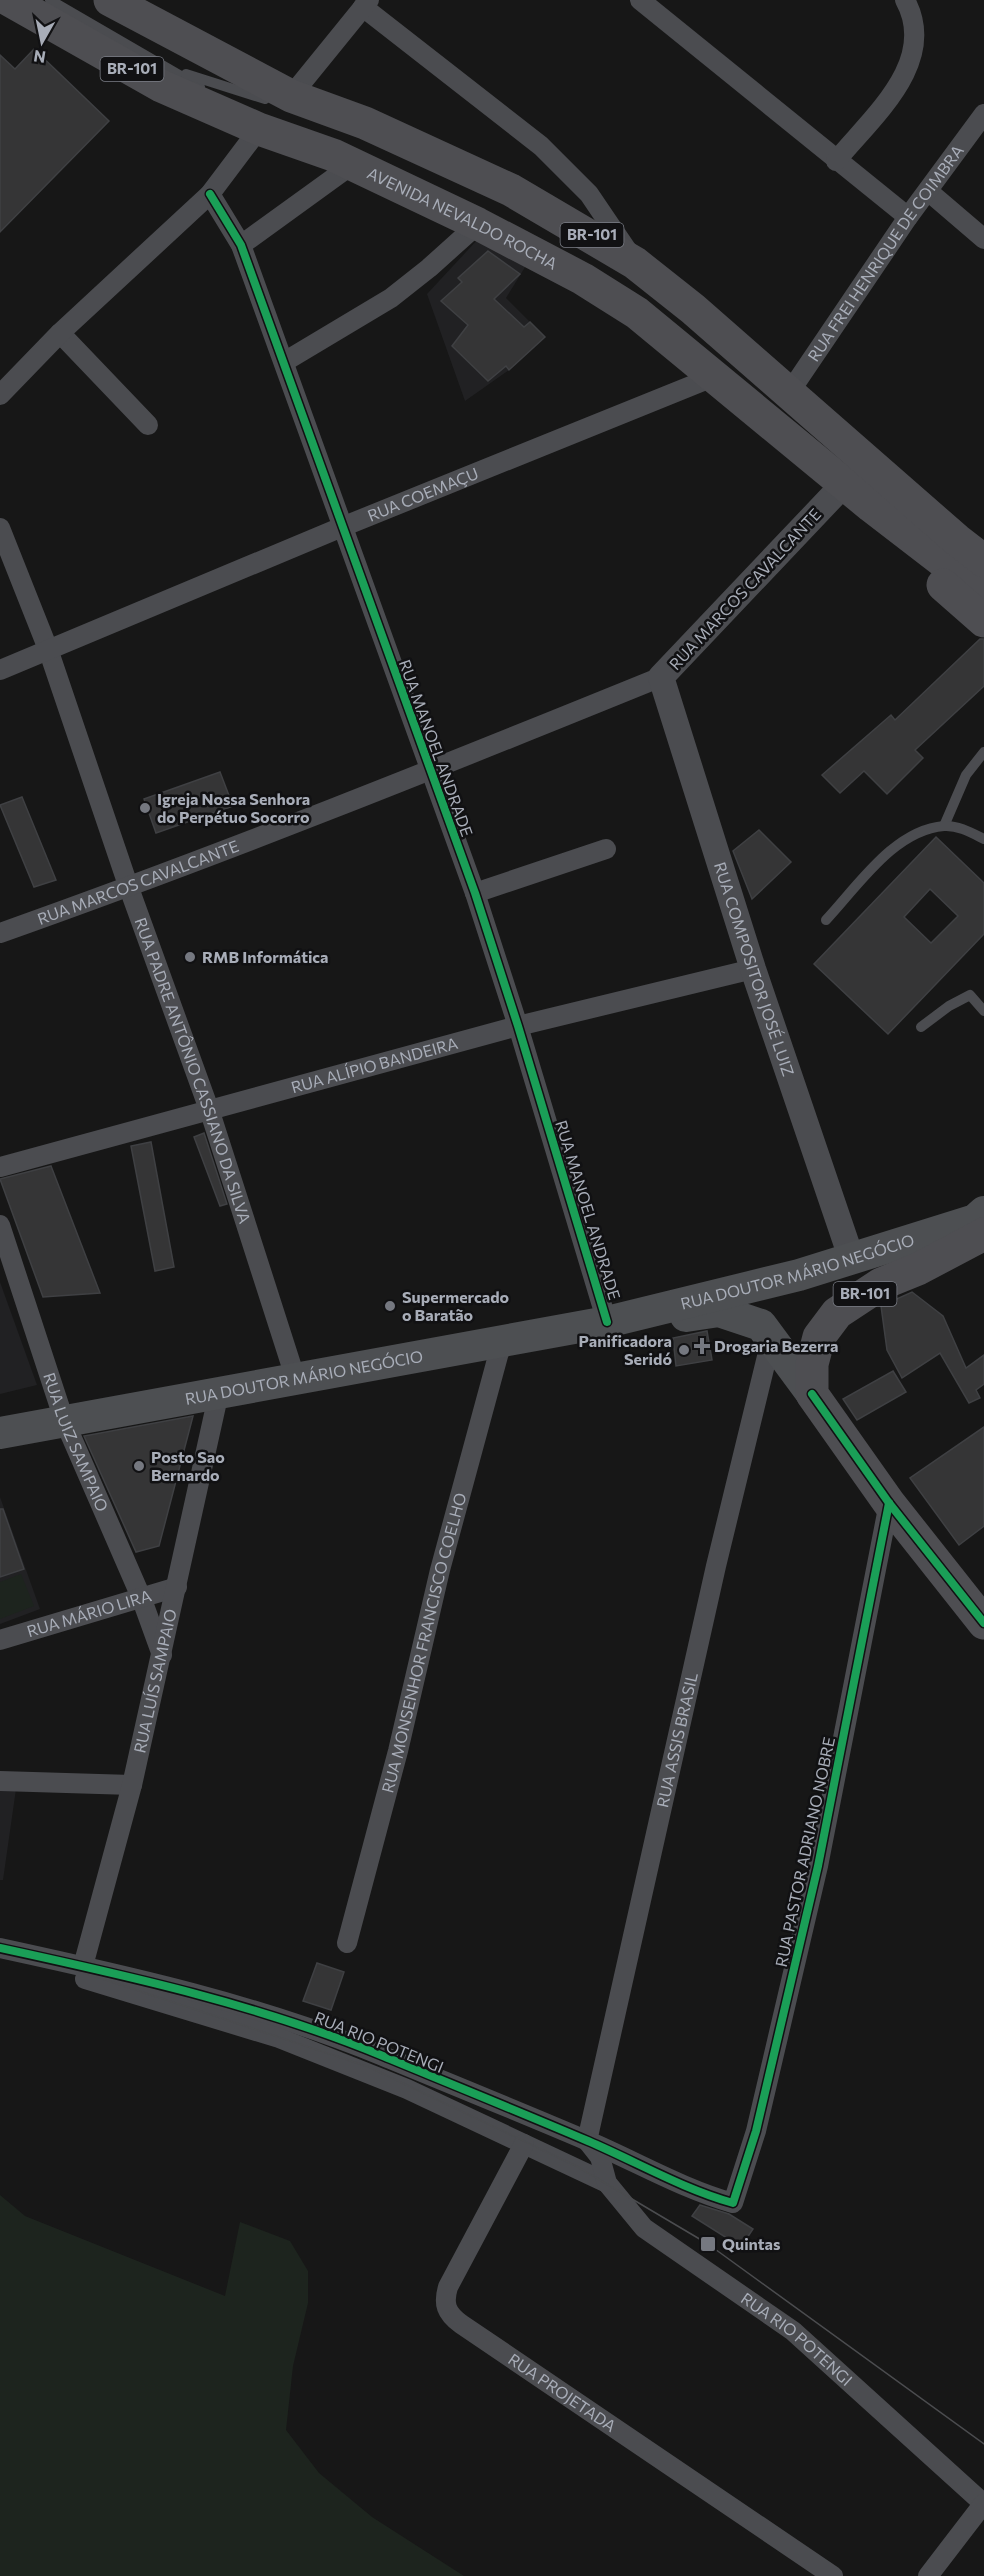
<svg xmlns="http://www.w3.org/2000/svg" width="984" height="2576" font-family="Commissioner,sans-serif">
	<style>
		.built { fill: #212123 }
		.green { fill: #1d241e }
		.building { fill: #353536; stroke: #3f4043; stroke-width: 1.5; fill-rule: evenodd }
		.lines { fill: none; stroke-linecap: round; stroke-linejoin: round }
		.service { stroke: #4b4c50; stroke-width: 10 }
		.minor { stroke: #4b4c50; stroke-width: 20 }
		.tertiary { stroke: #4b4c50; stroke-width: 26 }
		.primary { stroke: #4d4f52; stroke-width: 32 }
		.trunk { stroke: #4e4e52; stroke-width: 33 }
		.tram { stroke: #4b4c4f; stroke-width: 1.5 }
		.cycleway-casing { stroke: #111113; stroke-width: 11 }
		.cycleway { stroke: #1a9f57; stroke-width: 8 }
		.poi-dot { fill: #757880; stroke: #111113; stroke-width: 2 }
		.labels { text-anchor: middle; stroke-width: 5; stroke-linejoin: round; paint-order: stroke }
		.shield { fill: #111113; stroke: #7b7e86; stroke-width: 1.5 }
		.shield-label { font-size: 15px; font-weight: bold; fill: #a8adb8 }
		.street-label { font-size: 16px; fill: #a8adb8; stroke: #111113 }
		.poi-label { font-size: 16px; font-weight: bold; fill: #a8adb8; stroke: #111113; text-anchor: start }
	</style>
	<rect width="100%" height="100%" fill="#171717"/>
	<!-- built -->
	<g class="built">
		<path d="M479,238L527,264L506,298L545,337L509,370L465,401L427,294Z"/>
		<path d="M0,1282L37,1385L0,1394Z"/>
		<path d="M0,1497L40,1609L0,1624Z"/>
		<path d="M0,1788L16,1789L3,1880H0Z"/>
	</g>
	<!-- green -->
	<g class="green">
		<path d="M21,1574L34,1606L0,1619V1582Z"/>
		<path d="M0,2195L25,2216L225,2296L240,2222L290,2241L308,2271V2303L293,2366L286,2430L319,2473L372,2517L464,2576H0Z"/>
	</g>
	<!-- building -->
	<g class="building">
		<path d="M34,49L109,121L0,232V55L15,69Z"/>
		<path d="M488,251L520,274L494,299L524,327L530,322L545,337L509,370L506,366L488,381L452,346L468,325L441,301L462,282L458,278Z"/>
		<path d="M980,639H984V686L915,750L923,758L887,794L864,771L840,793L822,775L891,715L895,720Z"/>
		<path d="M220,772L233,806L156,833L144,799Z"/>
		<path d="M22,797L56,880L34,887L0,805Z"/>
		<path d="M759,830L791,862L752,899L733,851Z"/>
		<path d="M936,837L984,883V934L888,1034L814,964ZM930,889L958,916L931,943L904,917Z"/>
		<path d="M204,1133L227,1204L220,1206L194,1137Z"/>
		<path d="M151,1142L174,1267L155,1271L131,1146Z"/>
		<path d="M51,1166L100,1293L43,1297L0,1179Z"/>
		<path d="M912,1292L943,1316L966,1368L984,1355V1384L976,1390L980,1398L969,1403L940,1353L902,1378L887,1350L881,1306Z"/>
		<path d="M707,1331L712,1360L676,1366L673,1338Z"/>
		<path d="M893,1371L906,1392L857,1420L843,1399Z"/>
		<path d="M193,1416L159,1546L136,1552L84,1436Z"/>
		<path d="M984,1427V1526L959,1545L910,1478Z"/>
		<path d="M0,1509H3L24,1569L0,1577Z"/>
		<path d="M317,1963L344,1972L331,2010L303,2001Z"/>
		<path d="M700,2205L729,2214L753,2229L741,2247L692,2216Z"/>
	</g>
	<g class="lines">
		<!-- service -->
		<g class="service">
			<path d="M50,0L200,87"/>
			<path d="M186,74L265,99"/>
			<path d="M944,826L966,775L984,752"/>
			<path d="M826,920C858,886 894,830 944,826C958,825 972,833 984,839"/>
			<path d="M921,1027L949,1006L970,995L984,1011"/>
		</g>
		<!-- minor -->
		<g class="minor">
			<path d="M640,0L908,217"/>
			<path d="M363,7L541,146L589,194L629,253"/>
			<path d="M291,96L369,0"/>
			<path d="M836,161C872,117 939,62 905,0"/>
			<path d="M928,191L984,239"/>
			<path d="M210,194L241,245L475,893L518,1026L607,1322"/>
			<path d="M241,245L353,164"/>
			<path d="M60,333L148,425"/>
			<path d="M284,362L391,298L429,268L478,224"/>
			<path id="s1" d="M789,393L908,217L984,114"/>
			<path d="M0,395L60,333L210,194L259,129"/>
			<path id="s2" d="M0,528L48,649L129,888L210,1112L296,1380"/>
			<path id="s3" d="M0,670L342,527L713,377"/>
			<path d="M475,893L606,849"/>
			<path id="s4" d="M0,933C223,854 442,766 661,677"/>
			<path id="s5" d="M0,1167L518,1026L753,969"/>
			<path id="s6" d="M0,1225L64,1420L141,1597L162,1655"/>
			<path id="s7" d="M0,1640L177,1587"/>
			<path d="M0,1781L132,1785"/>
			<path id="s8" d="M347,1943L398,1751L440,1570L502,1341"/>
			<path d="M0,1948C129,1976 260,2005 383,2056C451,2084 520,2112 588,2141C637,2162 683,2189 733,2203L756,2131L818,1866L889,1503"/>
			<path id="s9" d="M83,1966L132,1785L219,1392"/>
			<path d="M85,1979L279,2038L407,2089L607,2183"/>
			<path id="s10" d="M587,2141L716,1566L771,1340"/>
			<path id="s11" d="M589,2143L600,2157L607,2183L644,2228L793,2331L983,2503"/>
			<path id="s12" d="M524,2144L448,2287C443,2304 446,2313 461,2324L833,2576"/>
			<path d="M928,2576L984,2503"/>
		</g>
		<!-- tertiary -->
		<path class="tertiary" id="s13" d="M845,483L661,677L753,969L852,1260"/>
		<!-- primary -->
		<g class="primary">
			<path d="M686,1316L719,1311L761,1325L812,1394"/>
			<path id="s14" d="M0,1433L607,1322L799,1275L975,1220L984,1212"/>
		</g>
		<!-- trunk -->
		<g class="trunk">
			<path id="s15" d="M9,0L161,86L259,129L333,155L478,224L583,279L637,313L871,506L984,593"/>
			<path d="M110,0L291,96L365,123L511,190L635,263L693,309L957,540L984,561"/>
			<path d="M943,585L984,621"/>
			<path d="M984,1234L918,1269L881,1284L837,1313L819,1337L812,1364V1394L889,1503L984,1623"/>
		</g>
		<!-- tram -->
		<path class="tram" d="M0,1945L369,2067L578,2167L708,2244L984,2444"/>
		<!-- cycleway casing -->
		<g class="cycleway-casing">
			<g id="cycleway">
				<path d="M210,194L241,245L475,893L518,1026L607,1322"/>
				<path d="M812,1394L889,1503L984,1623"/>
				<path d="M0,1948C129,1976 260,2005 383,2056C451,2084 520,2112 588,2141C637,2162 683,2189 733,2203L756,2131L818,1866L889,1503"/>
			</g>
		</g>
		<!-- cycleway -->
		<use href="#cycleway" class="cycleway"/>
	</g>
	<!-- markers -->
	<g class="poi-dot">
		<circle cx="145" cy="808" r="6"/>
		<circle cx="190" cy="957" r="6"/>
		<circle cx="390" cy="1306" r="6"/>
		<path d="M699 1337h6v6h6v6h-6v6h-6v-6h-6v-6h6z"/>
		<circle cx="684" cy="1350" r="6"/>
		<circle cx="139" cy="1466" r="6"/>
		<rect x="700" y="2236" width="16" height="16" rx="3"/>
	</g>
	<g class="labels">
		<!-- shield labels -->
		<g class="shield">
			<rect x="100.5" y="57" width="63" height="24" rx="4.5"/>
			<rect x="560.5" y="223" width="63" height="24" rx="4.5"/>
			<rect x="833.5" y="1282" width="63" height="24" rx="4.5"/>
		</g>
		<g class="shield-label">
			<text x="132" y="74">BR-101</text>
			<text x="592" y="240">BR-101</text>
			<text x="865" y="1299">BR-101</text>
		</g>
		<!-- street labels -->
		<g class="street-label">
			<text dy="6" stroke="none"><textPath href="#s15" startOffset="504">AVENIDA NEVALDO ROCHA</textPath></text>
			<text dy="6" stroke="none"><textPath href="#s1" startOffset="170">RUA FREI HENRIQUE DE COIMBRA</textPath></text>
			<text dy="6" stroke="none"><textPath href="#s3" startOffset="458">RUA COEMAÇU</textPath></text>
			<text transform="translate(745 589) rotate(-47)" y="6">RUA MARCOS CAVALCANTE</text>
			<text transform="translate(436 748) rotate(70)" y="6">RUA MANOEL ANDRADE</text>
			<text dy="6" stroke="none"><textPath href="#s4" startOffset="147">RUA MARCOS CAVALCANTE</textPath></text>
			<text dy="6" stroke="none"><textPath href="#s13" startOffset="574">RUA COMPOSITOR JOSÉ LUIZ</textPath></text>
			<text dy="6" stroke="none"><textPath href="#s5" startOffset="388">RUA ALÍPIO BANDEIRA</textPath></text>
			<text dy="6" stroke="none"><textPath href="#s2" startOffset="576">RUA PADRE ANTÔNIO CASSIANO DA SILVA</textPath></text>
			<text transform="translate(588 1210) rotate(73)" y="6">RUA MANOEL ANDRADE</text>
			<text dy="6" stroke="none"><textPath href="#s14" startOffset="814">RUA DOUTOR MÁRIO NEGÓCIO</textPath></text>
			<text dy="6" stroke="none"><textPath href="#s14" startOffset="309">RUA DOUTOR MÁRIO NEGÓCIO</textPath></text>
			<text dy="6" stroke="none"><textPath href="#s6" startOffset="230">RUA LUIZ SAMPAIO</textPath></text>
			<text dy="6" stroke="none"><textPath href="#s7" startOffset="93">RUA MÁRIO LIRA</textPath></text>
			<text dy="6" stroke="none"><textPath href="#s8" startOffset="310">RUA MONSENHOR FRANCISCO COELHO</textPath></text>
			<text dy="6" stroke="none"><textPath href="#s9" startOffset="294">RUA LUÍS SAMPAIO</textPath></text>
			<text dy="6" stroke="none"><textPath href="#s10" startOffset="411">RUA ASSIS BRASIL</textPath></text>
			<text transform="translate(805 1852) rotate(-78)" y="6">RUA PASTOR ADRIANO NOBRE</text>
			<text transform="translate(379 2042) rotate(22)" y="6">RUA RIO POTENGI</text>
			<text dy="6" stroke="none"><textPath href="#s11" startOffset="292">RUA RIO POTENGI</textPath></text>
			<text dy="6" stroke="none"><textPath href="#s12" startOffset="327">RUA PROJETADA</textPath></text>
		</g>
		<!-- poi labels -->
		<g class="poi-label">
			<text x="157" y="805">Igreja Nossa Senhora<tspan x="157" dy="18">do Perpétuo Socorro</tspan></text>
			<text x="202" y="963">RMB Informática</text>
			<text x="402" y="1303">Supermercado<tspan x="402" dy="18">o Baratão</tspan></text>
			<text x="672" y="1347" text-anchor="end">Panificadora<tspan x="672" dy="18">Seridó</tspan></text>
			<text x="714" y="1352">Drogaria Bezerra</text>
			<text x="151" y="1463">Posto Sao<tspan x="151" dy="18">Bernardo</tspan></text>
			<text x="722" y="2250">Quintas</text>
		</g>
	</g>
	<!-- north arrow -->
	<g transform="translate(42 42) rotate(189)" stroke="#111113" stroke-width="4.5" paint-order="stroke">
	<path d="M0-4.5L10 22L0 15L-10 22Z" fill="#a8adb8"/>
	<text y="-9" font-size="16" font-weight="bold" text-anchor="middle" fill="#a8adb8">N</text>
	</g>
</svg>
